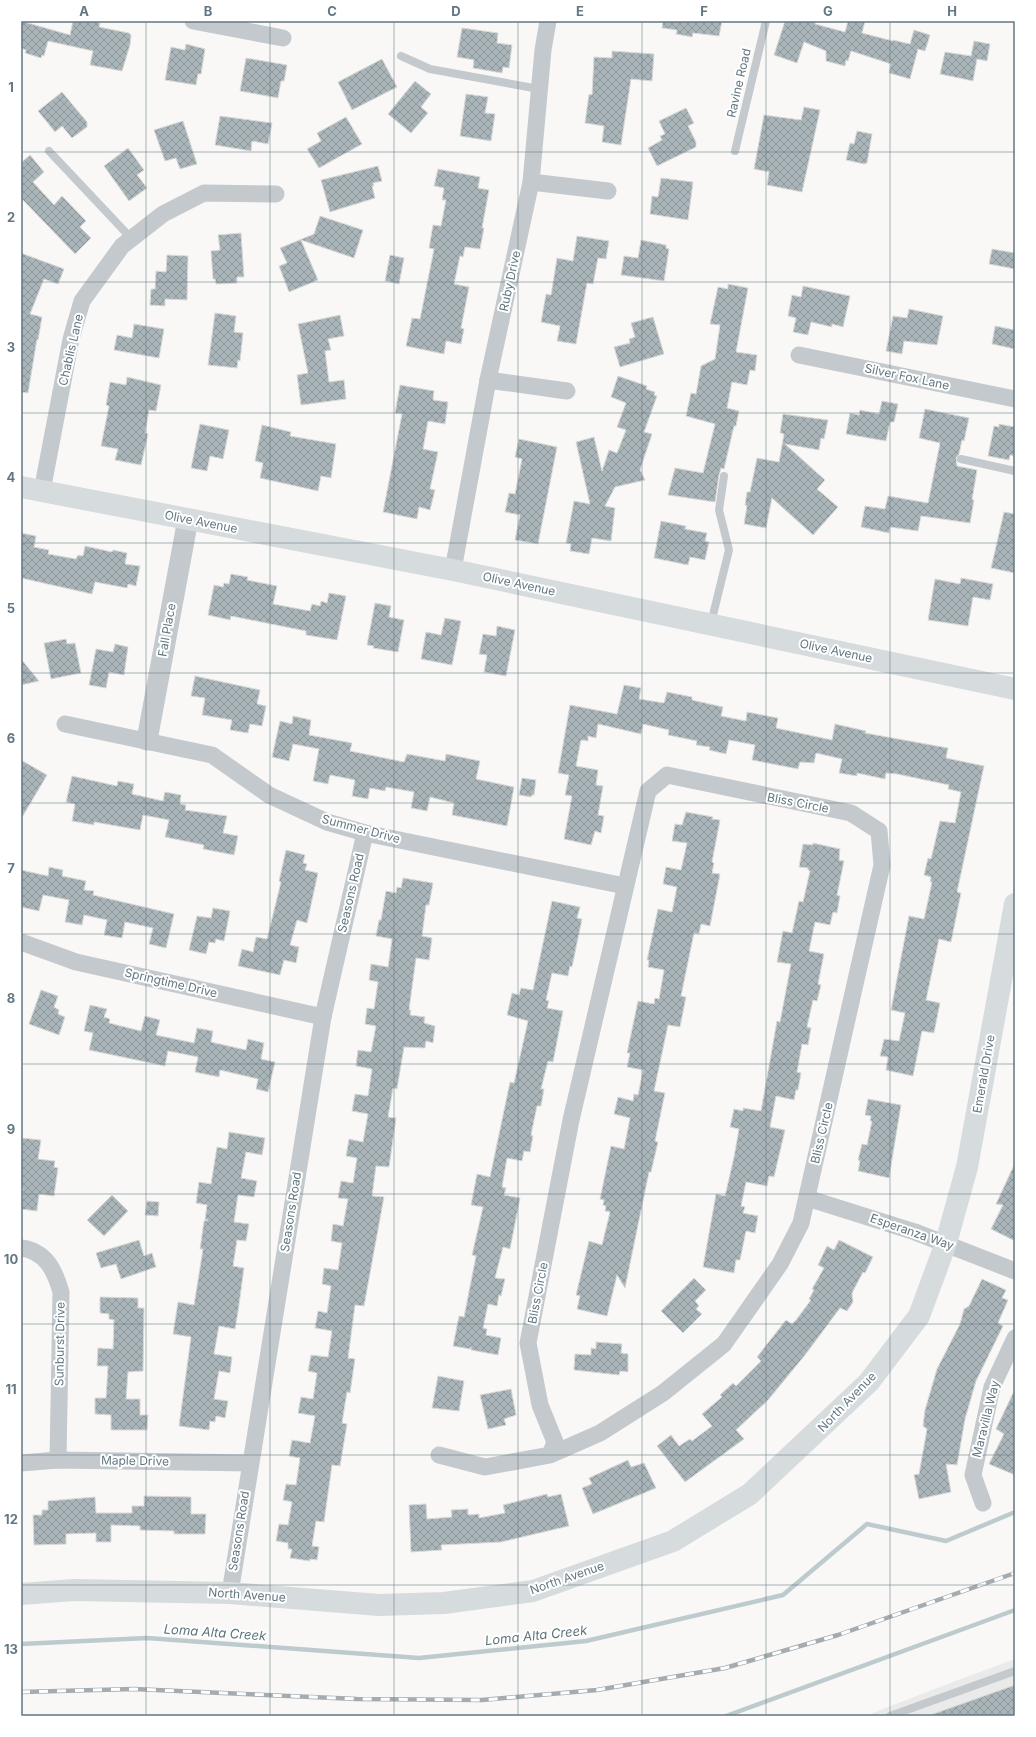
<svg xmlns="http://www.w3.org/2000/svg" width="1036" height="1737" font-family="Inter,sans-serif">
	<style>
		.built { fill: #e9eae9 }
		.lines { fill: none; stroke-linecap: round; stroke-linejoin: round }
		.stream { stroke: #bdcace; stroke-width: 4.5 }
		.building { fill: url(#building-cross-hatch); stroke: #dadad8 }
		.service { stroke: #c3c9cc; stroke-width: 8 }
		.minor { stroke: #c3c9cc; stroke-width: 17 }
		.tertiary { stroke: #c3c9cc; stroke-width: 21 }
		.secondary { stroke: #d6dbde; stroke-width: 22 }
		.rail-casing { stroke: #a4acb1; stroke-width: 4.5 }
		.rail { stroke: #fff; stroke-width: 3; stroke-dasharray: 9; stroke-linecap: butt }
		.grid { fill: none; stroke: #627782; stroke-width: 1; stroke-opacity: 0.55 }
		.labels { text-anchor: middle; stroke-width: 4; stroke-linejoin: round; paint-order: stroke }
		.street-label { font-size: 12px; fill: #627782; stroke: #fff }
		.water-label { font-size: 13px; font-style: italic; fill: #5d767c; stroke: #fff }
		.neatline { fill: none; stroke: #627782; stroke-width: 1.5 }
		.grid-label { font-size: 13px; text-anchor: middle; font-weight: bold; fill: #627782 }
	</style>
	<defs>
		<pattern id="building-cross-hatch" width="8" height="8" patternUnits="userSpaceOnUse"><rect width="8" height="8" fill="#aab5b9"/><path d="M0 0l8 8M0 8l8-8" fill="none" stroke="#8e989c"/></pattern>
	</defs>
	<rect width="100%" height="100%" fill="#f9f8f6"/>
	<!-- built -->
	<path class="built" d="M1015,1659V1716H865L950,1683Z"/>
	<g class="lines">
		<!-- stream -->
		<g class="stream">
			<path d="M21,1644L147,1638L419,1658L586,1641L783,1595L867,1524L946,1541L1015,1512"/>
			<path d="M726,1716L1015,1610"/>
		</g>
	</g>
	<!-- building -->
	<g class="building">
		<path d="M21,21L70,35L73,21H92L100,23L99,27L129,33L131,35L130,45L122,71L90,65L93,51L48,41L44,56L42,55L41,58L25,53L26,50L21,48Z"/>
		<path d="M663,21H722L719,36L693,33L692,37L676,34L677,30L662,28Z"/>
		<path d="M785,21H816L815,24L845,32L848,21H865L862,33L893,41V40L910,44L914,30L930,35L925,51L918,49L910,79L889,73L891,64L851,51L848,61L846,60L845,66L826,61V51L804,42L797,63L774,55Z"/>
		<path d="M462,28L498,33L497,43L512,45L509,68L503,67L502,73L473,68L474,60L457,57Z"/>
		<path d="M974,41L990,44L987,61L977,59L973,81L940,74L945,52L971,56Z"/>
		<path d="M186,44L205,49L201,74H198L196,85L165,80L171,47L185,50Z"/>
		<path d="M612,51L654,54L652,81L631,79L621,145L602,142L604,126L585,123L589,94L592,95L594,57L612,58Z"/>
		<path d="M246,58L287,65L284,81H281L278,98L240,91Z"/>
		<path d="M382,59L397,87L352,110L338,82Z"/>
		<path d="M415,81L431,94L421,107L428,113L411,133L388,114Z"/>
		<path d="M62,92L87,122V127L72,138L62,126L55,132L38,111Z"/>
		<path d="M466,94L488,97L485,113L495,114L491,141L460,136Z"/>
		<path d="M804,107L820,110L802,192L767,185L769,172L754,169L764,115L801,120Z"/>
		<path d="M686,108L694,123L688,126L696,142V147L657,166L648,148L662,140L660,136L665,134L659,121Z"/>
		<path d="M220,116L272,123L268,144L252,141L251,151L215,145Z"/>
		<path d="M346,117L362,144L319,168L307,149L321,141L317,133Z"/>
		<path d="M183,121L197,164L180,169L176,158L165,161L154,130Z"/>
		<path d="M857,131L872,134L867,163L864,164L846,160L850,143L854,144Z"/>
		<path d="M128,148L144,170L137,175L147,188L129,201L104,166Z"/>
		<path d="M30,155L44,172L33,182L54,205L62,196L86,221L80,227L91,238L75,254L21,198V163Z"/>
		<path d="M378,166L382,181L373,183L374,186H372L375,198L330,212L321,180Z"/>
		<path d="M438,169L480,177L478,188L489,190L482,228H484L480,249L465,247L463,257L460,256L454,284L469,287L461,328L464,329L461,344L446,341L444,354L406,346L412,318L420,319L434,249L429,248L433,225L441,226L446,200H442L444,188L434,186Z"/>
		<path d="M661,178L693,182L688,220L650,214L652,196L658,197Z"/>
		<path d="M320,216L363,230L354,258L301,240L318,280L289,292L279,266L287,263L280,248L314,234Z"/>
		<path d="M241,233L244,277H237V283L216,284L215,279H213L211,251L220,250L218,235Z"/>
		<path d="M577,236L609,241L606,259L598,258L593,284L587,283L576,344L557,341L560,326L541,322L546,294L551,295L557,258L573,261Z"/>
		<path d="M641,240L666,245V248L669,249L664,281L621,275L624,256L638,258Z"/>
		<path d="M992,249L1015,253V269L989,264Z"/>
		<path d="M21,253L64,269L58,284L44,279L30,314L42,317L38,340L37,339L28,393L21,392Z"/>
		<path d="M167,255L188,256L187,300L165,299V306L150,305L151,289H155L156,271L166,272Z"/>
		<path d="M390,255L404,258L399,284L385,281Z"/>
		<path d="M728,284L748,288L736,352L757,355L755,371L750,370L747,385L732,382L727,408L739,411L736,426H734L724,469L721,468L719,475L715,502L668,495L675,468L703,473L715,424L686,416L691,393L696,394L701,366L715,359L720,325L710,324L718,287L728,289Z"/>
		<path d="M803,286L850,296L843,327L832,324V327L811,322L808,335L793,332L796,318L788,316L792,295L801,297Z"/>
		<path d="M909,309L943,316L937,345L904,341L902,354L886,351L893,316L907,318Z"/>
		<path d="M215,313L236,316L234,332L243,333L240,361L238,360L237,368L208,365Z"/>
		<path d="M340,315L344,336L328,339L331,350L325,351L329,382L344,380L346,399L301,405L297,375L308,373L298,324Z"/>
		<path d="M653,317L664,354L620,367L614,347L630,343L629,339L635,337L631,323Z"/>
		<path d="M134,324L164,329L159,358L114,350L117,335L132,338Z"/>
		<path d="M995,326L1015,330V349L992,344Z"/>
		<path d="M618,376L647,386L646,389L655,392L654,395L657,396L644,432L652,434L640,470L645,480L615,487L605,506L615,508L611,541L592,538L589,554L570,551L571,544L566,543L574,501L590,504L576,442L594,437L602,471L609,450L617,453L626,430L617,427L626,403L611,397Z"/>
		<path d="M127,377L161,385L156,411L149,410L145,433L148,434L141,465L115,460L118,449L101,446L109,406L106,405L110,382L126,385Z"/>
		<path d="M400,385L434,391L433,400L448,402L445,424L428,421L423,449L438,452L430,489L435,490L430,510L419,507L417,519L383,512L402,414L395,413Z"/>
		<path d="M882,401L898,404L894,422H890L886,441L846,434L850,413L859,415L860,410L879,414Z"/>
		<path d="M925,409L969,418L964,441L962,440L959,454L956,458L957,466L977,470L972,500H974L973,506L970,523L921,516L918,531L890,527L889,533L861,527L865,506L885,509L888,496L928,503L940,443L919,438Z"/>
		<path d="M783,414L828,420L824,439L821,438L819,450L785,444L825,480L817,489L838,507L813,535L772,498L766,528L744,524L747,506L745,505L747,492H750L757,458L779,462L784,434L780,433Z"/>
		<path d="M200,424L229,430L223,459L210,456L207,471L191,468Z"/>
		<path d="M999,424L1015,427V456L1010,455L1009,460L988,456L994,426L999,427Z"/>
		<path d="M262,425L291,432L290,436L336,444L331,478L321,476L318,491L260,478L263,463L255,461Z"/>
		<path d="M519,439L557,447L538,544L515,540L520,515L505,512L509,493L515,494L522,459L515,457Z"/>
		<path d="M1004,512L1015,514V573L991,568Z"/>
		<path d="M661,521L686,526L685,529L707,533L705,541L709,542L705,560L690,557L688,565L654,558Z"/>
		<path d="M21,533L36,536L34,547L49,550L48,554L76,559L78,555L83,556L85,546L112,552L113,550L127,553L125,564L140,566L136,586L128,584L127,588L95,582L92,594L21,578Z"/>
		<path d="M231,574L248,577L247,580L277,586L273,604L310,611L312,604L320,606L321,601L327,603L329,593L346,596L337,640L306,635V631L231,616L230,620L208,615L214,585L223,587L224,583L229,584Z"/>
		<path d="M961,578L993,584L990,600L973,597L968,626L928,620L935,579L960,584Z"/>
		<path d="M375,603L391,606L389,617L404,620L398,652L373,648L374,646L367,645Z"/>
		<path d="M445,618L461,621L452,665L421,659L426,632L441,635Z"/>
		<path d="M497,626L515,630L506,676L484,672L487,655L479,654L483,634L496,636Z"/>
		<path d="M66,639L67,644L75,643L81,673L51,679L44,643Z"/>
		<path d="M115,644L128,647L124,675L109,672L106,688L89,685L96,649L113,652Z"/>
		<path d="M21,659L39,681L21,685Z"/>
		<path d="M195,676L260,690L257,704L266,706L262,726L250,724L248,733L230,730L232,720L202,715L205,698L191,696Z"/>
		<path d="M624,685L641,688L639,699L664,703L667,692L692,697V700L723,707L721,716L746,721L747,712L778,718L776,728L832,740L835,724L866,731L865,733L948,748L946,758L984,766L957,892L961,893L951,942L939,939L926,1000L940,1003L934,1033L922,1031L913,1076L886,1070L888,1057L880,1056L884,1039L899,1041L905,1013L891,1010L909,916L924,919L932,882H930L931,877L924,875L928,858L931,859L940,821L955,823L961,792L948,789L949,785L897,774L886,773L885,779L857,773V776L839,773L842,759L816,753L814,763L800,762L798,769L752,760L755,745L729,740L726,754L709,750L710,747L696,745L697,741L668,735L669,730L643,724L641,734L598,724L596,738L588,736V741L581,740L576,766L598,770L596,785L603,786L598,815L604,816L601,833L595,831L591,845L564,839L572,796L565,795L569,775L558,773L570,705L617,714Z"/>
		<path d="M293,716L311,720L309,735L352,743L350,751L404,762L407,754L445,761L446,754L480,761L476,779L514,787L507,826L452,815L454,803L430,797L427,811L411,808L414,792L386,787L385,791L370,788L368,799L352,796L355,780L330,775L328,784L313,781L319,749L293,744L289,761L272,757L280,721L292,724Z"/>
		<path d="M21,760L47,775L21,819Z"/>
		<path d="M72,776L117,786L118,781L134,784L132,794L163,801L165,792L181,795L180,804L186,805L185,810L227,816L223,833L238,836L234,855L203,849L204,845L165,837L169,820L143,815L140,830L94,822V825L72,821L75,804L66,802Z"/>
		<path d="M522,778L536,780L534,795H532L531,797L519,795Z"/>
		<path d="M686,812L713,817L712,819L720,820L712,862L714,863L712,873L720,874L710,926L701,924L699,934L694,933L681,996L686,997L680,1027L668,1025L654,1091L665,1093L655,1141L658,1142L651,1172H649L625,1288L617,1275L607,1316L577,1309L580,1296L576,1295L589,1241L602,1245L610,1212L605,1211L606,1206L603,1205L604,1200L600,1199L611,1146L624,1149L630,1118L614,1114L618,1097L633,1101L634,1094L638,1095L643,1070L627,1067L630,1053H627L638,1001L654,1004L655,998L659,999L664,970L648,967L649,960H647L658,909L672,912L677,887L663,884L666,867L681,870L687,843L672,841L675,824L682,825Z"/>
		<path d="M813,843L840,849L839,860L844,861L837,895L840,896L837,913L833,912L830,925L815,922L809,951L824,954L818,984L821,985L817,1001L813,1000L807,1027L811,1028L808,1045L802,1044L797,1072L801,1073L798,1090H796L794,1100L776,1096L770,1127L785,1130L774,1177L769,1176L767,1186L746,1182L741,1206L745,1207L743,1213L758,1216L755,1233L746,1231L740,1260H736L734,1273L703,1267L716,1194L725,1196L734,1157L739,1129L730,1127L734,1109L743,1111V1108L761,1111L777,1021L780,1022L791,964L777,962L783,931L792,933L799,901L803,902L810,871L808,870V868L799,867L803,844L813,845Z"/>
		<path d="M286,850L305,855L303,863L307,864L305,870L318,873L307,923L297,920L290,945L299,947L296,963L284,960L280,975L238,966L242,949L253,952L256,937L267,939L281,882L279,881Z"/>
		<path d="M49,867L63,870L62,876L86,881L84,890L94,891L93,895L174,914L166,948L149,944L153,928L125,922L122,938L104,935L107,920L84,915L82,925L65,922L69,900L43,895L39,911L21,907V870L48,876Z"/>
		<path d="M403,878L433,883L429,905H426L422,936L432,938L429,960L416,958L409,1010H411L410,1015L425,1017L424,1023L435,1026L433,1043L426,1041L425,1048L404,1047L397,1089L393,1088L388,1117L396,1118L389,1167L376,1166L372,1196L384,1197L364,1306L355,1305L348,1358L355,1359L350,1393L347,1392L342,1423L347,1424L340,1466L332,1465L324,1522L316,1521L312,1546L319,1547L317,1560L310,1559V1561L290,1558L292,1549H288V1543L276,1541L279,1524L288,1525L292,1502L283,1500L286,1484L296,1485L300,1458L289,1456L292,1440L310,1443L315,1416L298,1413L301,1397L313,1399L317,1373L308,1371L311,1355L328,1357L332,1331L315,1328L318,1311L327,1313L331,1286L322,1284L324,1268L338,1270L342,1243L331,1241L333,1224L343,1226L348,1199L338,1198L341,1181L353,1183L357,1158L346,1156L349,1139L363,1142L368,1114L352,1111L355,1094L368,1096L372,1069L356,1066L358,1050L371,1052L376,1026L365,1024L367,1008L374,1009L378,982L369,980L371,964L388,967L392,939L376,936L379,920H381L386,891L396,893L397,887L401,888Z"/>
		<path d="M552,901L580,907L577,918L582,919L572,967L570,966L568,976L552,973L546,1000L549,1001L547,1008L563,1011L553,1062L548,1061L541,1089H544L541,1106H537L531,1135L533,1136L530,1152L524,1151L522,1161L507,1158L502,1187L506,1188L504,1195L520,1198L510,1249L503,1247L495,1278L505,1279L501,1296L499,1295L497,1306L488,1304L483,1328L487,1329L486,1335L501,1338L498,1355L471,1350V1347L470,1349L453,1346L459,1316L464,1317L476,1256L472,1255L483,1207L471,1205L477,1174L490,1177L510,1082L514,1083L528,1021L507,1015L512,993L519,995L521,988L533,990Z"/>
		<path d="M213,908L230,911L224,941L216,939L215,943L209,942L206,954L189,950L197,916L211,918Z"/>
		<path d="M41,990L58,996L54,1007L59,1010L58,1014L65,1017L59,1035L29,1024Z"/>
		<path d="M90,1005L107,1009L104,1017L110,1019L109,1023L141,1031L145,1016L160,1020L156,1035L194,1043L197,1028L213,1031L211,1042L246,1050L248,1039L264,1043L261,1059L275,1062L268,1092L256,1089L258,1079L220,1070L219,1077L195,1072L198,1057L168,1051L165,1066L89,1050L93,1033L84,1031Z"/>
		<path d="M868,1099L901,1105L889,1178L858,1171L860,1161L858,1160L862,1144L867,1145L872,1121H870L871,1116L865,1115Z"/>
		<path d="M229,1132L265,1138L262,1155L246,1152L241,1178L257,1181L254,1197L238,1195L234,1222L249,1224L246,1241L237,1240L233,1266L244,1268L238,1312L235,1329L219,1326L214,1354L232,1357L230,1373L219,1371L214,1399L228,1401L225,1418L216,1416L215,1422L210,1421L209,1430L179,1426L191,1337L173,1334L178,1302L194,1305L203,1249H200L204,1221L208,1220H205L207,1205L196,1203L199,1182L211,1184L217,1147L227,1149Z"/>
		<path d="M22,1138L41,1140L38,1159L55,1161L54,1167L58,1168L54,1196L39,1194L37,1211L21,1209L23,1188H21Z"/>
		<path d="M1015,1163V1241L991,1229L1003,1205L996,1204Z"/>
		<path d="M112,1195L128,1211L104,1236L87,1220Z"/>
		<path d="M147,1201L159,1202L158,1216L145,1215Z"/>
		<path d="M139,1240L144,1256L152,1253L156,1267L121,1279L116,1264L101,1268L96,1253Z"/>
		<path d="M839,1240L873,1257L865,1273L863,1272L852,1293L853,1302L847,1311L840,1308L805,1355L768,1400L736,1430L744,1439L685,1482L657,1446L671,1435L679,1446L690,1439L692,1441L712,1426L702,1414L722,1397L720,1395L733,1383L736,1386L761,1361L757,1357L786,1320L792,1324L796,1320L811,1300L809,1299L814,1290L812,1289L824,1268L818,1265L827,1246L834,1250Z"/>
		<path d="M694,1278L706,1290L695,1301L699,1306L696,1309L702,1314L683,1333L661,1311Z"/>
		<path d="M982,1279L1006,1290L1002,1298L1008,1300L998,1323L1003,1326L976,1381L965,1419L957,1465L946,1464L951,1492L919,1499L914,1475L919,1474L927,1429L923,1426L925,1410L937,1369L960,1324L964,1309L969,1306Z"/>
		<path d="M100,1297L138,1298V1308H144L143,1371L128,1372L126,1399H140V1415H148L147,1430H111V1415L95,1414V1398H106L108,1366H97L98,1348L113,1349L114,1320L109,1319V1314L100,1313Z"/>
		<path d="M596,1342L622,1344L621,1353L628,1354V1372L620,1371L619,1375L574,1370L575,1354L591,1355V1348L596,1349Z"/>
		<path d="M438,1376L464,1381L459,1411L432,1408Z"/>
		<path d="M511,1389L516,1415L504,1419L506,1425L488,1429L480,1395Z"/>
		<path d="M1015,1389V1475L989,1464L1004,1434L996,1429Z"/>
		<path d="M628,1460L631,1467L644,1463L656,1488L593,1514L582,1488L592,1484L589,1478Z"/>
		<path d="M547,1494L548,1497L561,1494L569,1526L501,1542L441,1545L442,1550L411,1552L409,1505L426,1504L427,1519L452,1517L451,1510L468,1509V1515L479,1514V1518L505,1513L503,1505Z"/>
		<path d="M144,1496L191,1497V1514H206L205,1534H174V1531L140,1530V1526L111,1525V1542H96V1533L66,1534V1544L34,1545L33,1515H42V1510H48V1501L95,1497L96,1513H132V1506H144Z"/>
		<path d="M1015,1685V1716H933V1714Z"/>
	</g>
	<g class="lines">
		<!-- service -->
		<g class="service">
			<path d="M401,56L430,69L539,89"/>
			<path d="M49,151L131,238"/>
			<path d="M735,151L766,21"/>
			<path d="M961,459L1015,471"/>
			<path d="M711,623L729,550L719,510L724,476"/>
			<path d="M890,1716L1015,1671"/>
		</g>
		<!-- minor -->
		<g class="minor">
			<path d="M193,21L283,38"/>
			<path d="M531,182L608,191"/>
			<path d="M799,355L1015,399"/>
			<path d="M488,380L567,391"/>
			<path d="M42,491L71,339L82,301L122,246L163,214L204,193L276,194"/>
			<path d="M453,570L488,380L531,182L543,50L548,21"/>
			<path d="M65,724L212,755L269,795L327,822L365,833L625,886"/>
			<path d="M21,942L76,962L323,1017"/>
			<path d="M807,1198L915,1232L1015,1271"/>
			<path d="M21,1248C46,1251 55,1271 61,1292L58,1460"/>
			<path d="M439,1455L485,1467L550,1455L600,1433L663,1393L724,1344L780,1264L801,1223L882,865L879,831L851,813L667,775L648,791L571,1120L528,1343L540,1405L555,1442L550,1455"/>
			<path d="M21,1463L58,1460L250,1463"/>
			<path d="M983,1503L973,1475L992,1387L1015,1338"/>
			<path d="M230,1593L323,1017L365,833"/>
		</g>
		<!-- tertiary -->
		<path class="tertiary" d="M147,740L188,519"/>
		<!-- secondary -->
		<g class="secondary">
			<path d="M21,487L453,570L1015,689"/>
			<path d="M21,1594L74,1590L230,1593L379,1605L444,1603L533,1591L673,1541L750,1494L869,1382L919,1316L946,1243L967,1167L1015,904"/>
		</g>
		<!-- rail casing -->
		<g class="rail-casing">
			<path id="rail" d="M21,1692L134,1689L357,1699L482,1700L597,1690L725,1668L838,1635L1015,1573"/>
		</g>
		<!-- rail -->
		<use href="#rail" class="rail"/>
	</g>
	<!-- grid -->
	<path class="grid" d="M146,21V1716M270,21V1716M394,21V1716M518,21V1716M642,21V1716M766,21V1716M890,21V1716M21,152H1015M21,282H1015M21,413H1015M21,543H1015M21,673H1015M21,803H1015M21,934H1015M21,1064H1015M21,1194H1015M21,1324H1015M21,1455H1015M21,1585H1015"/>
	<g class="labels">
		<!-- street labels -->
		<g class="street-label">
			<text transform="translate(739 83) rotate(-77)" y="4">Ravine Road</text>
			<text transform="translate(510 281) rotate(-78)" y="4">Ruby Drive</text>
			<text transform="translate(71 350) rotate(-77)" y="4">Chablis Lane</text>
			<text transform="translate(907 377) rotate(12)" y="4">Silver Fox Lane</text>
			<text transform="translate(201 522) rotate(11)" y="4">Olive Avenue</text>
			<text transform="translate(519 584) rotate(12)" y="4">Olive Avenue</text>
			<text transform="translate(167 630) rotate(-80)" y="4">Fall Place</text>
			<text transform="translate(836 651) rotate(12)" y="4">Olive Avenue</text>
			<text transform="translate(798 803) rotate(11)" y="4">Bliss Circle</text>
			<text transform="translate(361 829) rotate(15)" y="4">Summer Drive</text>
			<text transform="translate(351 893) rotate(-77)" y="4">Seasons Road</text>
			<text transform="translate(171 983) rotate(13)" y="4">Springtime Drive</text>
			<text transform="translate(984 1074) rotate(-80)" y="4">Emerald Drive</text>
			<text transform="translate(822 1133) rotate(-77)" y="4">Bliss Circle</text>
			<text transform="translate(291 1212) rotate(-81)" y="4">Seasons Road</text>
			<text transform="translate(912 1232) rotate(19)" y="4">Esperanza Way</text>
			<text transform="translate(538 1293) rotate(-79)" y="4">Bliss Circle</text>
			<text transform="translate(60 1344) rotate(-89)" y="4">Sunburst Drive</text>
			<text transform="translate(847 1402) rotate(-46)" y="4">North Avenue</text>
			<text transform="translate(986 1419) rotate(-76)" y="4">Maravilla Way</text>
			<text transform="translate(135 1461) rotate(1)" y="4">Maple Drive</text>
			<text transform="translate(239 1531) rotate(-81)" y="4">Seasons Road</text>
			<text transform="translate(567 1578) rotate(-19)" y="4">North Avenue</text>
			<text transform="translate(247 1595) rotate(4)" y="4">North Avenue</text>
		</g>
		<!-- water labels -->
		<g class="water-label">
			<text transform="translate(215 1632) rotate(4)" y="5">Loma Alta Creek</text>
			<text transform="translate(536 1635) rotate(-6)" y="5">Loma Alta Creek</text>
		</g>
	</g>
	<!-- border -->
	<rect width="1036" height="1737" fill="none" stroke="#ffffff" stroke-width="44"/>
	<rect x="22" y="22" width="992" height="1693" class="neatline"/>
	<g class="grid-label">
		<text x="84" y="16">A</text>
		<text x="208" y="16">B</text>
		<text x="332" y="16">C</text>
		<text x="456" y="16">D</text>
		<text x="580" y="16">E</text>
		<text x="704" y="16">F</text>
		<text x="828" y="16">G</text>
		<text x="952" y="16">H</text>
		<text x="11" y="92">1</text>
		<text x="11" y="222">2</text>
		<text x="11" y="352">3</text>
		<text x="11" y="482">4</text>
		<text x="11" y="613">5</text>
		<text x="11" y="743">6</text>
		<text x="11" y="873">7</text>
		<text x="11" y="1003">8</text>
		<text x="11" y="1134">9</text>
		<text x="11" y="1264">10</text>
		<text x="11" y="1394">11</text>
		<text x="11" y="1524">12</text>
		<text x="11" y="1654">13</text>
	</g>
</svg>
